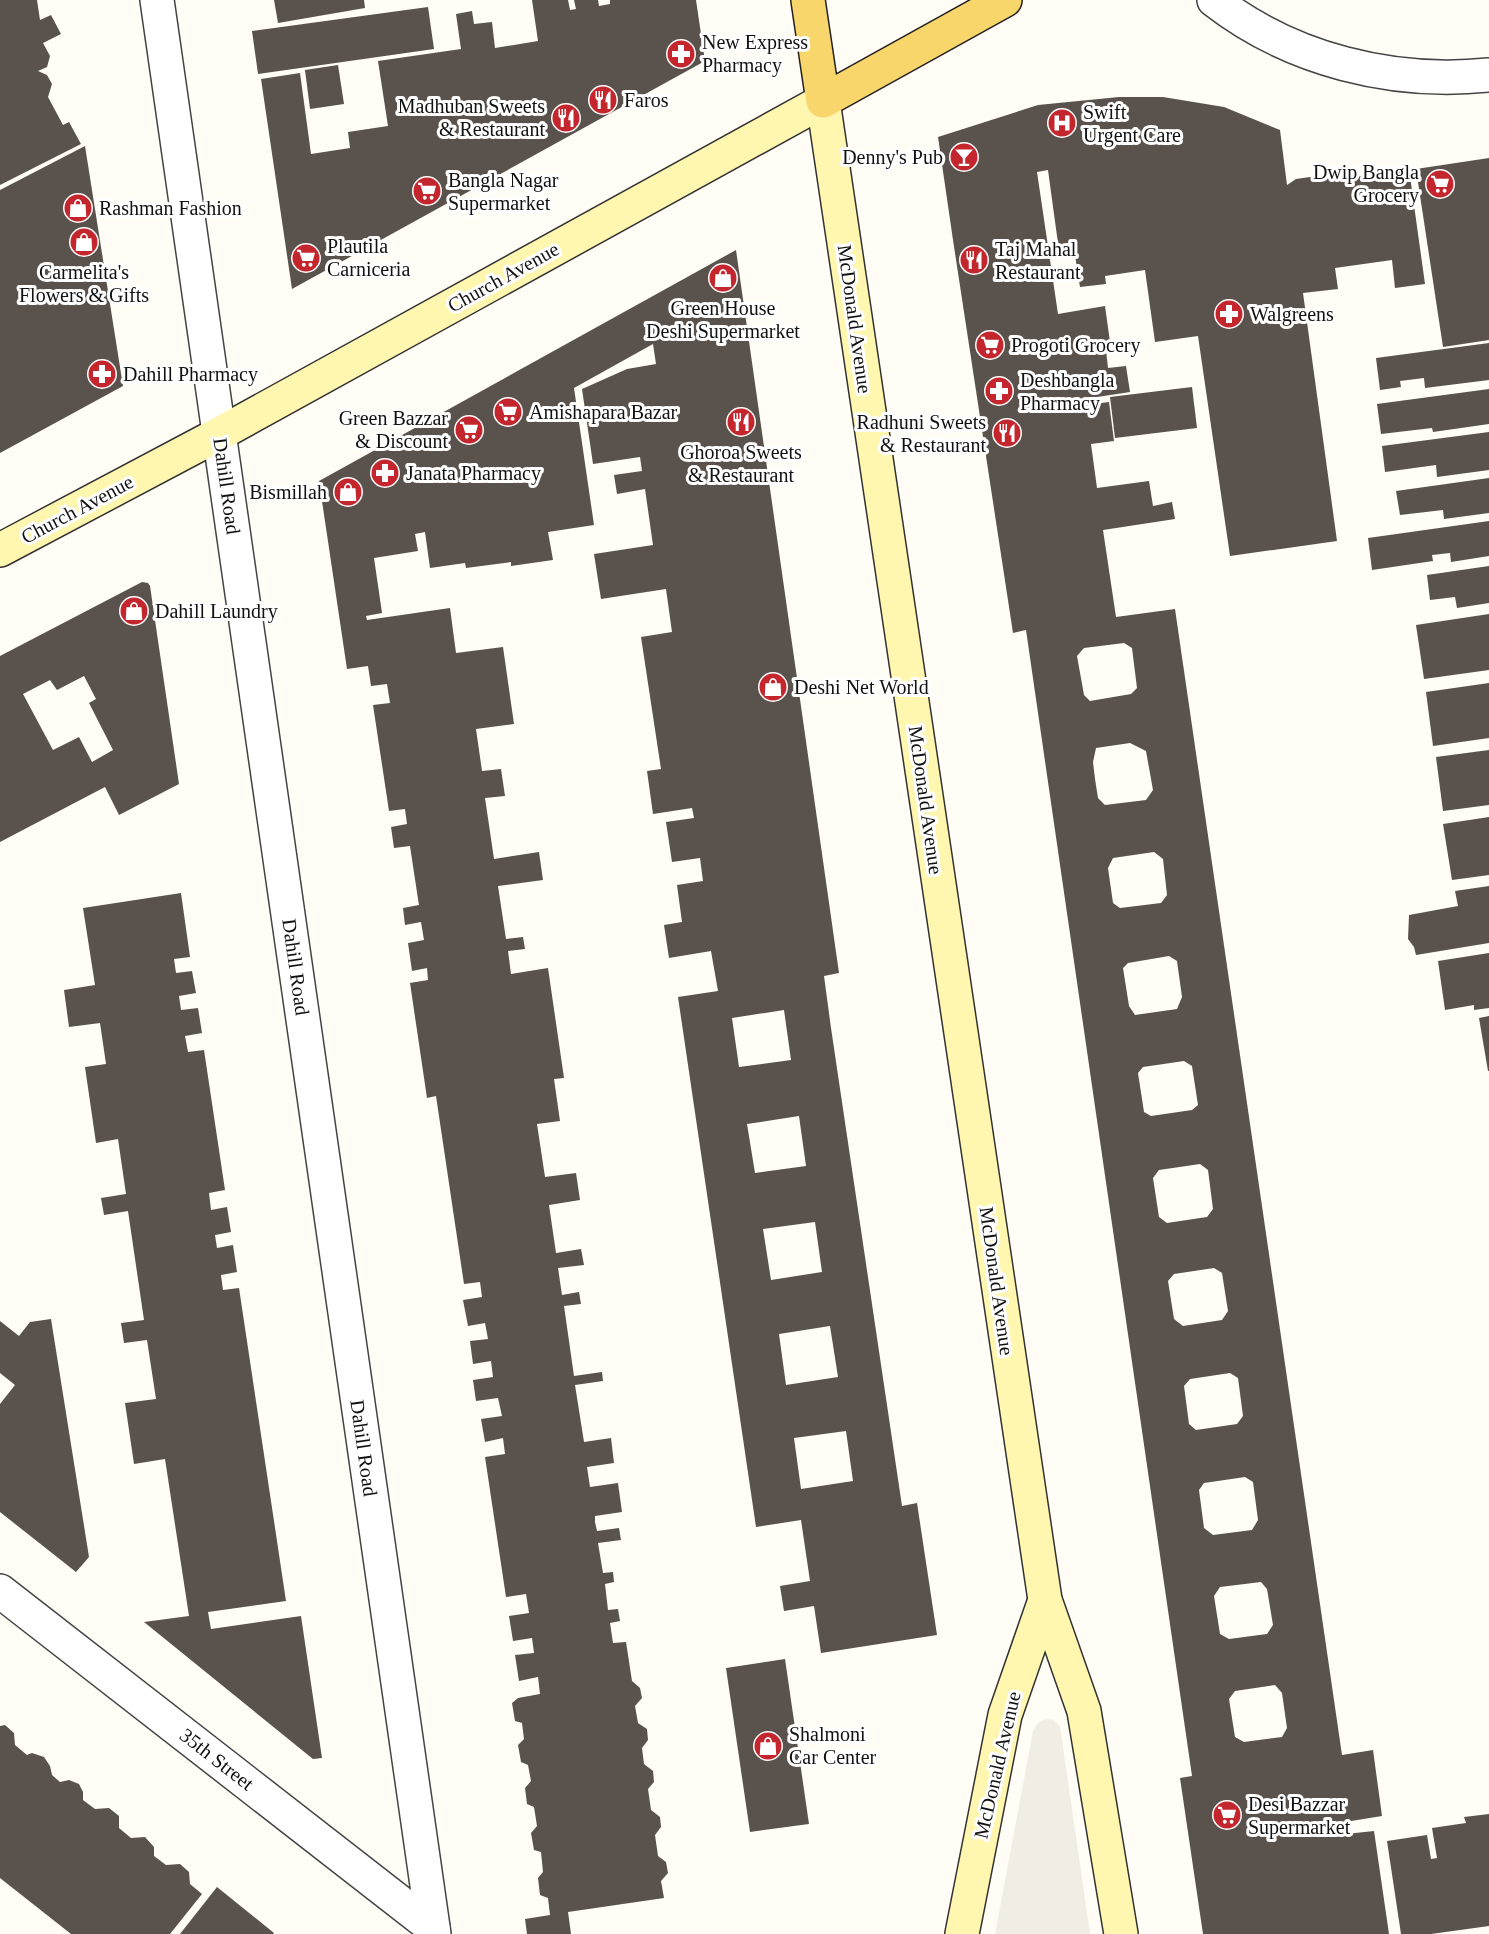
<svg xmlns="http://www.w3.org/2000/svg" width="1489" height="1934" font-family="Georgia,serif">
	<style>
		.plaza { fill: #f1ede2 }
		.building { fill: #5a524d; fill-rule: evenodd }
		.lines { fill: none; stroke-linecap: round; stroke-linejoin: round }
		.pedestrian-casing { stroke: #444; stroke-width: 36 }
		.minor-casing { stroke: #444; stroke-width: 36 }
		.secondary-casing { stroke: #333; stroke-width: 36 }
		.primary-casing { stroke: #222; stroke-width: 36 }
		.pedestrian { stroke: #fff; stroke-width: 33 }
		.minor { stroke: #fff; stroke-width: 33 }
		.secondary { stroke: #fff6b0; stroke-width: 33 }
		.primary { stroke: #f9d66b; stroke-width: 33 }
		.labels { text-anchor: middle; stroke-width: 6; stroke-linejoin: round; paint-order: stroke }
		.poi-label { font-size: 20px; fill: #111; stroke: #fff; text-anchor: start }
		.street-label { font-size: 20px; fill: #111; stroke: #fff }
	</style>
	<rect width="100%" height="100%" fill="#fffdf5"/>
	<!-- plaza -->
	<path class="plaza" d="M1046,1719L1053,1720L1060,1726L1090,1934H995L1033,1731L1038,1723Z"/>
	<!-- building -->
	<g class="building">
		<path d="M0,0H37L40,20L51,15L61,34L43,43L50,56L47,67L38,71L47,75L52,84L48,97L63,125L69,122L81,144L0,185Z"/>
		<path d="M274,0H364L365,8L278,23Z"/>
		<path d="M532,0H568L570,10L576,9L574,0H598L599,6L610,4V0H696L705,61L292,289L261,79L300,73L311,154L350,148L348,132L388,126L378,61L461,49L456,14L472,11L474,24L492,22L495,48L538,41Z"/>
		<path d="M428,7L434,49L258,74L252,31Z"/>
		<path d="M338,65L344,104L310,109L305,70Z"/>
		<path d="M1119,97H1163L1224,107L1280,130L1287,185L1296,179L1310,177L1316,181L1327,179L1332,173L1349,171L1356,177L1367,175L1372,169H1409L1425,284L1395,288L1392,260L1335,268L1338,289L1303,293L1337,541L1230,556L1198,336L1155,342L1145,270L1105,276L1106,284L1080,287L1075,255L1060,258L1048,170L1037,172L1058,314L1105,306L1111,349L1106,350L1108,368L1126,366L1130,392L1084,399L1085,405L1109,402L1114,441L1091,444L1097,488L1149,481L1153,506L1172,502L1175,519L1103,530L1116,617L1175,609L1342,1755L1373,1750L1382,1816L1345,1822L1346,1834L1374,1831L1389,1934H1203L1180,1778L1192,1776L1026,630L1013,633L953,240L938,137L1038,105ZM1124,643L1132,648L1137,688L1131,694L1090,701L1084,695L1077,656L1084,648ZM1130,743L1146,751L1153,790L1146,800L1105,805L1098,798L1095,779L1093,762L1096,748ZM1154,852L1163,859L1167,895L1161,903L1120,908L1113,903L1108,868L1113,858ZM1169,956L1177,961L1182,997L1177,1009L1135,1015L1129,1006L1123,968L1128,963ZM1184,1061L1192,1066L1198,1105L1192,1110L1151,1116L1144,1112L1138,1073L1143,1067ZM1200,1164L1208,1170L1213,1209L1207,1217L1167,1223L1159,1217L1153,1178L1159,1170ZM1214,1268L1222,1273L1228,1311L1222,1320L1183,1326L1174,1319L1168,1281L1174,1274ZM1230,1373L1238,1378L1243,1416L1237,1424L1196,1430L1189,1424L1184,1386L1190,1379ZM1245,1477L1253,1482L1258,1520L1252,1530L1213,1535L1204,1528L1199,1490L1204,1483ZM1261,1582L1267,1589L1273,1625L1267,1634L1229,1639L1220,1634L1214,1596L1220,1587ZM1275,1685L1282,1693L1287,1728L1282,1737L1244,1742L1235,1737L1229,1699L1235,1691Z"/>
		<path d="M85,146L123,386L0,453V190Z"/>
		<path d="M1489,158V340L1443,347L1416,169Z"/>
		<path d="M736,250L839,973L824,976L831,1028L902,1506L917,1503L937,1635L821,1653L814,1606L784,1611L780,1586L810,1581L801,1520L756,1527L678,997L718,991L711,951L669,958L664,925L682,922L677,885L703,881L700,858L672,862L666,822L694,818L692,808L653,814L647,771L661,769L641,637L672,632L666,589L601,599L594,554L653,545L645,489L617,494L614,475L642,471L640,457L593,464L582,389L627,369L656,364L653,344L574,388L594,525L548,532L553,560L511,566V562L466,568L465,563L430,568L425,532L415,534L418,551L374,558L382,613L366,616L367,620L450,608L456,653L503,647L514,724L476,729L482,771L501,769L505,796L485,798L494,859L539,852L543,880L498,886L506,939L523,937L525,949L508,951L511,974L548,968L564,1078L554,1079L560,1121L537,1124L545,1177L576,1173L580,1200L549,1205L556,1253L581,1249L584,1265L558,1268L562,1295L579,1292L581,1304L564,1306L574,1376L602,1372L603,1381L575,1385L584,1442L611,1438L614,1463L587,1467L590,1487L618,1483L622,1512L595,1516V1522L597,1531L619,1528L621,1540L598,1543L603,1573L613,1572L614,1582L605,1584L608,1610L618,1609L620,1621L610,1623L613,1643L626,1642L632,1681L640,1688L642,1698L635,1706L638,1723L647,1729L648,1740L642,1748L644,1764L653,1771L654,1782L648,1789L651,1810L660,1817L661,1827L655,1835L658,1856L666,1862L668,1873L661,1881L664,1898L568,1912L571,1934H527L525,1919L550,1915L548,1898L540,1895L538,1878L543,1872L541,1852L534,1850L531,1833L537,1826L534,1807L527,1804L525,1788L531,1781L528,1765L521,1762L518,1745L524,1739L522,1723L515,1721L512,1703L518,1698L540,1694L538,1677L519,1681L515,1655L534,1653L532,1638L513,1641L509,1616L529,1613L526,1594L506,1597L485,1457L505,1454L503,1438L485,1442L481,1419L502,1416L498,1398L476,1401L473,1380L493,1377L491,1361L473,1364L470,1341L488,1339L485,1323L468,1326L463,1300L482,1297L480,1282L464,1284L436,1096L427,1098L410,983L428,980L427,968L412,971L408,943L424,940L421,922L405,925L403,908L419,905L418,899L410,846L394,848L391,827L407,824L405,809L389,811L373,705L390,703L387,684L371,686L368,666L347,669L319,481ZM784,1010L791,1060L739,1067L732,1018ZM799,1116L806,1166L755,1173L747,1124ZM815,1222L822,1272L771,1280L763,1229ZM830,1326L838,1377L786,1385L779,1334ZM846,1431L853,1481L801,1489L794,1438Z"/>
		<path d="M1489,343V380L1425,388L1424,378L1400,381L1401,387L1380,390L1376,358Z"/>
		<path d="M1192,387L1197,428L1115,438L1110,397Z"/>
		<path d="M1489,389V424L1433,432L1432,428L1381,434L1377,404Z"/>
		<path d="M1489,432V470L1437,477L1436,465L1385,472L1382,446Z"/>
		<path d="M1489,478V513L1444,519L1443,510L1400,515L1396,491Z"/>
		<path d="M1489,521V556L1451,562L1450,553L1432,555L1433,561L1372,570L1368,538Z"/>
		<path d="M1489,566V603L1457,608L1455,597L1430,600L1427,575Z"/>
		<path d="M142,582L148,583L150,586L179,784L119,815L105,787L0,842V656ZM84,676L96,699L89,703L113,750L92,762L79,737L53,750L23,694L50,680L57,690Z"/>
		<path d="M1489,614V670L1424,679L1416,625Z"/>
		<path d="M1489,683V738L1433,746L1426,692Z"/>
		<path d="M1489,750V805L1443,811L1436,757Z"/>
		<path d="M1489,817V875L1452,880L1443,824Z"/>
		<path d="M1489,886V943L1416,955L1414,947L1408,939L1409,915L1458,906L1455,891Z"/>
		<path d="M181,893L190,957L174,959L176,973L192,971L196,993L179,996L181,1010L198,1008L202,1033L185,1036L188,1052L204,1050L225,1190L209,1193L211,1210L227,1207L231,1232L215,1235L217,1248L233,1245L237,1272L221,1275L223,1290L239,1288L286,1601L208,1612L211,1629L301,1616L322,1758L313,1759L144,1622L189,1616L165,1459L134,1464L125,1403L156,1399L147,1340L124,1343L121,1323L144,1320L128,1211L104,1215L101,1198L126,1194L118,1139L96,1143L85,1067L106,1064L100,1023L69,1027L64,990L95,985L83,908Z"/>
		<path d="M1489,953V1008L1474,1010V1005L1445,1010L1438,961Z"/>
		<path d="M1489,1016V1071H1488L1479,1018Z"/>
		<path d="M51,1319L89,1557L76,1572L0,1512V1404L15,1385L0,1373V1321L19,1336L30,1322Z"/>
		<path d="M785,1659L809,1824L750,1832L726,1668Z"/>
		<path d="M5,1725L14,1733L15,1745L27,1755L32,1753L44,1757L50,1766L52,1775L60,1782L69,1780L79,1784L83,1792V1800L95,1809L109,1808L119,1816V1828L131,1838L145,1837L154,1847V1856L166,1865L180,1864L189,1872L190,1884L202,1894L170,1934H71L0,1878V1726Z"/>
		<path d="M1489,1814V1926L1431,1934H1401L1387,1841L1427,1835L1431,1859L1437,1858L1432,1828L1466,1823L1464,1817Z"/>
		<path d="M217,1887L274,1933L273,1934H180Z"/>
	</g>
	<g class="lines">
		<!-- pedestrian casing -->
		<g class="pedestrian-casing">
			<path id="pedestrian" d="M1214,0C1291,60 1393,85 1489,75"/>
		</g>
		<!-- minor casing -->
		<g class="minor-casing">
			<g id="minor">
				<path d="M157,0L434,1934"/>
				<path d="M0,1591L433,1928"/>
			</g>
		</g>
		<!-- secondary casing -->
		<g class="secondary-casing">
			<g id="secondary">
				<path d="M0,550L219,434L823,101L1045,1600L1084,1711L1121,1934"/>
				<path d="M962,1934L1005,1715L1045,1600"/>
			</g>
		</g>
		<!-- primary casing -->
		<g class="primary-casing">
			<path id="primary" d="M808,0L823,101L1005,0"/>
		</g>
		<!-- pedestrian -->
		<use href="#pedestrian" class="pedestrian"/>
		<!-- minor -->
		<use href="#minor" class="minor"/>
		<!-- secondary -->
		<use href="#secondary" class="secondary"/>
		<!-- primary -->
		<use href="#primary" class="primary"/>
	</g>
	<!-- icons -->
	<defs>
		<g id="pharmacy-disc" transform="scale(1.5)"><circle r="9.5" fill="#c4262e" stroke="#fff"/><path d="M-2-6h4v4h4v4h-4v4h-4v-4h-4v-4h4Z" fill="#fff"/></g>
		<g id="restaurant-disc" transform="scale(1.5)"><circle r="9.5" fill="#c4262e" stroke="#fff"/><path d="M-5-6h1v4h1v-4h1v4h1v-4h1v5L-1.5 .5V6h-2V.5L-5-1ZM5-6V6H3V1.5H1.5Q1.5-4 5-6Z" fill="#fff"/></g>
		<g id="hospital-disc" transform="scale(1.5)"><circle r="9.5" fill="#c4262e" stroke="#fff"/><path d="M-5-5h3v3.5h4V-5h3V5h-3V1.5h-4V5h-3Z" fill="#fff"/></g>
		<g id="bar-disc" transform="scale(1.5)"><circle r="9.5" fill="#c4262e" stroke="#fff"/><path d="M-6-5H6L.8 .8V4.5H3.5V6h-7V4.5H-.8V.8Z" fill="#fff"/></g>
		<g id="supermarket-disc" transform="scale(1.5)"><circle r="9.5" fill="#c4262e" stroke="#fff"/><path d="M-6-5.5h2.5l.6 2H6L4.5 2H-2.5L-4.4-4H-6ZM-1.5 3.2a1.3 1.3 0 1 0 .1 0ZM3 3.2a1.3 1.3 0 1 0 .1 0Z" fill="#fff"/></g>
		<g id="shop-disc" transform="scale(1.5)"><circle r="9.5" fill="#c4262e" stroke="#fff"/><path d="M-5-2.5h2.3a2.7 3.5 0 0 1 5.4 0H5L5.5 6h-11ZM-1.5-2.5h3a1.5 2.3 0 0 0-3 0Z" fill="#fff"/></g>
	</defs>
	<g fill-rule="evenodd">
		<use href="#pharmacy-disc" x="681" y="54"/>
		<use href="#restaurant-disc" x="603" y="100"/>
		<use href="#restaurant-disc" x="566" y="118"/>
		<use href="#hospital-disc" x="1062" y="123"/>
		<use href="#bar-disc" x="964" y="157"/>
		<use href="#supermarket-disc" x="1440" y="184"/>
		<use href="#supermarket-disc" x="427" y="191"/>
		<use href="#shop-disc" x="78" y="208"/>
		<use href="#shop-disc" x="84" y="242"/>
		<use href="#supermarket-disc" x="306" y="258"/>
		<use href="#restaurant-disc" x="974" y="260"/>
		<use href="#shop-disc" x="723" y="278"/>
		<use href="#pharmacy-disc" x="1229" y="314"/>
		<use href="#supermarket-disc" x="990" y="345"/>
		<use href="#pharmacy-disc" x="102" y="374"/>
		<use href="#pharmacy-disc" x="999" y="391"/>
		<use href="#supermarket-disc" x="508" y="412"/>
		<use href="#restaurant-disc" x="741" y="422"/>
		<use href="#supermarket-disc" x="469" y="430"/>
		<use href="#restaurant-disc" x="1007" y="433"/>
		<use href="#pharmacy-disc" x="385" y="473"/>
		<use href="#shop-disc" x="348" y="492"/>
		<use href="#shop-disc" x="134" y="611"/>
		<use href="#shop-disc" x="773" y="687"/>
		<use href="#shop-disc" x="768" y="1746"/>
		<use href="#supermarket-disc" x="1227" y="1815"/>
	</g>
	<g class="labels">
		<!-- poi labels -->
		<g class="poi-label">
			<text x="702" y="49">New Express<tspan x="702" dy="23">Pharmacy</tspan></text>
			<text x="624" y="107">Faros</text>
			<text x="545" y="113" text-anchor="end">Madhuban Sweets<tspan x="545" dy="23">&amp; Restaurant</tspan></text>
			<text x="1083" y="119">Swift<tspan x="1083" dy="23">Urgent Care</tspan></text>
			<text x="943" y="164" text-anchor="end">Denny's Pub</text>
			<text x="1419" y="179" text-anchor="end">Dwip Bangla<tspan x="1419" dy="23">Grocery</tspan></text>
			<text x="448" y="187">Bangla Nagar<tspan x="448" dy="23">Supermarket</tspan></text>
			<text x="99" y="215">Rashman Fashion</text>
			<text x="327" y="253">Plautila<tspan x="327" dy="23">Carniceria</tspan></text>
			<text x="995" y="256">Taj Mahal<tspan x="995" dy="23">Restaurant</tspan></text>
			<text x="84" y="279" text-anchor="middle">Carmelita's<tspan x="84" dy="23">Flowers &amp; Gifts</tspan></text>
			<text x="723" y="315" text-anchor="middle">Green House<tspan x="723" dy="23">Deshi Supermarket</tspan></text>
			<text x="1250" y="321">Walgreens</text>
			<text x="1011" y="352">Progoti Grocery</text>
			<text x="123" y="381">Dahill Pharmacy</text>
			<text x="1020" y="387">Deshbangla<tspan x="1020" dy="23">Pharmacy</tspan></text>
			<text x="529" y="419">Amishapara Bazar</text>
			<text x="448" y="425" text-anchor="end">Green Bazzar<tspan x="448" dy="23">&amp; Discount</tspan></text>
			<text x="986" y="429" text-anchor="end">Radhuni Sweets<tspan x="986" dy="23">&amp; Restaurant</tspan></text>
			<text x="741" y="459" text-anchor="middle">Ghoroa Sweets<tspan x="741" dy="23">&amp; Restaurant</tspan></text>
			<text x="406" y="480">Janata Pharmacy</text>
			<text x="327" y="499" text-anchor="end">Bismillah</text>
			<text x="155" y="618">Dahill Laundry</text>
			<text x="794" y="694">Deshi Net World</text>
			<text x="789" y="1741">Shalmoni<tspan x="789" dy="23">Car Center</tspan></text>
			<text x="1248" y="1811">Desi Bazzar<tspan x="1248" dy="23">Supermarket</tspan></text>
		</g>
		<!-- street labels -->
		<g class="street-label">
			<text transform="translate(503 277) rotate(-29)" y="7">Church Avenue</text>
			<text transform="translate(855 319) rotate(82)" y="7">McDonald Avenue</text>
			<text transform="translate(227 486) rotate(82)" y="7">Dahill Road</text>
			<text transform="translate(77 509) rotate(-28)" y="7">Church Avenue</text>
			<text transform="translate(926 800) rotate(82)" y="7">McDonald Avenue</text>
			<text transform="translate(296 967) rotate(82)" y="7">Dahill Road</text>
			<text transform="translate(997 1281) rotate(82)" y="7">McDonald Avenue</text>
			<text transform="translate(364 1448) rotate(82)" y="7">Dahill Road</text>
			<text transform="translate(217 1759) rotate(38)" y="7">35th Street</text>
			<text transform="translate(997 1765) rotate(-77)" y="7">McDonald Avenue</text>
		</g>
	</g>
</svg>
